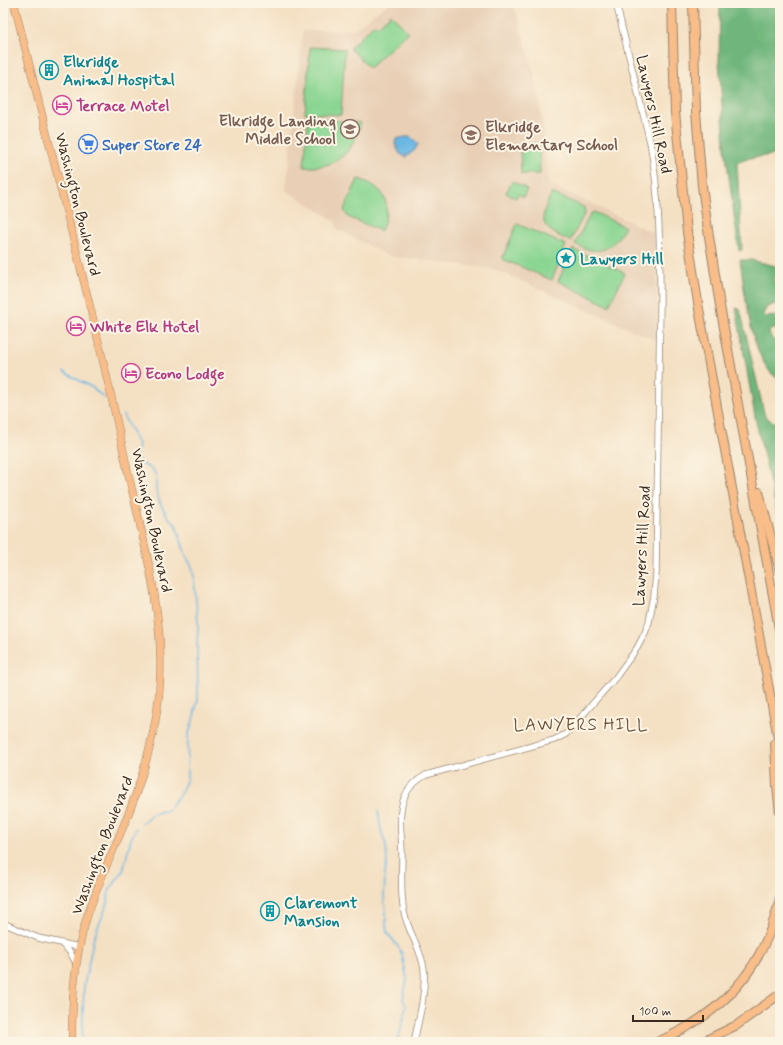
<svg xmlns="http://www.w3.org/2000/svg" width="783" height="1045" font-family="Mynerve,sans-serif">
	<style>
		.built { fill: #e8cfb5 }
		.green { fill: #8ad592; stroke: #628058 }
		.forest { fill: #6fb67c; stroke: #55704d }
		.water { fill: #6bb7e4; stroke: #537081 }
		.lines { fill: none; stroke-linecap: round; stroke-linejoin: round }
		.stream { stroke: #6bb7e4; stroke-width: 1.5 }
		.minor-casing { stroke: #988570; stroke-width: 7 }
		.major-casing { stroke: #988570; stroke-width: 8 }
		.highway-casing { stroke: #988570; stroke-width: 10 }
		.minor { stroke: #fff; stroke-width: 5.5 }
		.major { stroke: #f8bd89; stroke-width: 7 }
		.highway { stroke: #f8bd89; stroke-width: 8 }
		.labels { text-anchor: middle; stroke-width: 4; stroke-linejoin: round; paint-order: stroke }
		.culture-label { font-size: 16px; font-weight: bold; fill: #0d838f; stroke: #fcf5e5; text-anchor: start }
		.hotel-label { font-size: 16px; font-weight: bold; fill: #b23c85; stroke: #fcf5e5; text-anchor: start }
		.street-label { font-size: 16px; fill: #3b2a1e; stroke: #fcf5e5 }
		.education-label { font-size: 16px; font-weight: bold; fill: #785e54; stroke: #fcf5e5; text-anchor: end }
		.shop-label { font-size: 16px; font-weight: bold; fill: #366cbe; stroke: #fcf5e5; text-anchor: start }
		.neighbourhood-label { font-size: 17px; letter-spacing: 1px; fill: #6d5238; stroke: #fcf5e5 }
	</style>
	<rect width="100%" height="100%" fill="#fcf5e5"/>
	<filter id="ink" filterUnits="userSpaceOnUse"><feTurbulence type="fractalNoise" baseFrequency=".025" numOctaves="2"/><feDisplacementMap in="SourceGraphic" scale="8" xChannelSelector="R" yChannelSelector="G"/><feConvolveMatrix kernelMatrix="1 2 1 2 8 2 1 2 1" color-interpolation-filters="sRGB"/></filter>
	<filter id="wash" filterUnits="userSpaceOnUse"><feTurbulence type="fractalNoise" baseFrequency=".012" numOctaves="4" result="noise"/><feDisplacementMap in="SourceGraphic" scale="16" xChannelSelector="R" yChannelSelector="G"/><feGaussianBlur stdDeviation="0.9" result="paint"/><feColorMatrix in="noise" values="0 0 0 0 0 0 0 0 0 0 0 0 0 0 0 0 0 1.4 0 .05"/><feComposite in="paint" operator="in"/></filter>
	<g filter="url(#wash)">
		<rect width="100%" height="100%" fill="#f4e0c3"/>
		<!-- built -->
		<path class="built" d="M389,3H511L516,11L538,87L549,184L654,233L657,265V341L494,269L388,256L337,229L335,221L286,190L303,31L354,29Z"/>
		<!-- green -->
		<g class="green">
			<path d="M391,14L408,32L369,68L350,48L373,25H379Z"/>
			<path d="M310,47L345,49L341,115L305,113Z"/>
			<path d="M312,118L361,123C353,153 336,169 304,167L308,121Z"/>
			<path d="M539,143L540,174H521L520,144Z"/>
			<path d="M358,179C387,187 392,205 381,231L348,217L344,210Z"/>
			<path d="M512,181L527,189L523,197L518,194L516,198L506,193Z"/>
			<path d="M552,193L584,207L585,213L570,241C541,229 537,221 552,193Z"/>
			<path d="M594,212L625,227C612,250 599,257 575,244L590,214Z"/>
			<path d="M517,224L566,245L552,280L502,259Z"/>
			<path d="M573,249L625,273L609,306L558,281Z"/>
		</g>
		<!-- forest -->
		<g class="forest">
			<path d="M720,3H780V154L750,158L737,163L742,250L739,251L725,148L719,61Z"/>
			<path d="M740,260H751L780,267V275L773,278L774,282L780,286V301L778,303L767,307L763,314L766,317L775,316L780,321V329H772L769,332C770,338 775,341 780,345V380C750,364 745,291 740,260Z"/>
			<path d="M736,308L740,309L765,417L777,424L780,425V520L777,513L755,417Z"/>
		</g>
		<!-- water -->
		<path class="water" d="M405,137H411L418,144L415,150L406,157L400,154L395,144L396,139Z"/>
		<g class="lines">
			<!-- stream -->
			<g class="stream">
				<path d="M778,3L777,8L780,11"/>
				<path d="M64,372L93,388L104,398"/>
				<path d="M123,415L138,444L136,457L141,463L154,471L156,475V491L161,505L169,518L176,525L186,556L193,569L198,623L197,648L198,699L192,724L188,736L187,779L180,794L168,810L152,814L142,823"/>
				<path d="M378,811L381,830L386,845L387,862L385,873L384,900L386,911V926L387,932L399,948L402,954L407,979L403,999L406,1006L403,1021L397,1042"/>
				<path d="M82,1042L84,986L94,937L107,905L109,891L123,871L131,839L136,828"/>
			</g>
		</g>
	</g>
	<g filter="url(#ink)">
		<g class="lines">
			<!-- minor casing -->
			<g class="minor-casing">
				<g id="minor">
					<path d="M3,923L38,938L79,947"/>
					<path d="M62,944L70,952L76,963"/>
					<path d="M414,1042C419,1018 426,993 424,969C421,948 408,932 404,912C400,893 402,873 402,854C402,835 397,813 405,796C409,786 417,780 426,775L554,740L566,734L616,677L637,648L645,633L649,622L654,596L656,574L660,306C660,251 660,195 650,142L616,3"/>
				</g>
			</g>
			<!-- major casing -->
			<g class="major-casing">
				<path id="major" d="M14,3C52,158 94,312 127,468C142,536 164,610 160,680C158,727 145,771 128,815C114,850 97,884 86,920C74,960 72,1000 72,1042"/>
			</g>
			<!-- highway casing -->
			<g class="highway-casing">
				<g id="highway">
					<path d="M672,3L675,112L687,232L699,309L780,749"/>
					<path d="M693,3L696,112L702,186L708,230L720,306L780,634"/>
					<path d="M759,492L780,571"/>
					<path d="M775,743L777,786L780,813"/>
					<path d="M657,1042C723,1014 764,969 780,898"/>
					<path d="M702,1042L737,1025L780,994"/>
				</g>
			</g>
			<!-- minor -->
			<use href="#minor" class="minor"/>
			<!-- major -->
			<use href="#major" class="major"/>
			<!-- highway -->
			<use href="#highway" class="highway"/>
		</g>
	</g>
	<!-- icons -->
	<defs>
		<g id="building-ring" transform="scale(1)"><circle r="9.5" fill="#fcf5e5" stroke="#0f9aa8" stroke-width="1.5"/><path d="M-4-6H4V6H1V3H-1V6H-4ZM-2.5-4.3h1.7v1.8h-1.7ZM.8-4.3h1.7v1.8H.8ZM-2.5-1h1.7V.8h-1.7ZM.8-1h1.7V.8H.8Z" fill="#0f9aa8"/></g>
		<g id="hotel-ring" transform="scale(1)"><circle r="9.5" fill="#fcf5e5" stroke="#d1479c" stroke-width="1.5"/><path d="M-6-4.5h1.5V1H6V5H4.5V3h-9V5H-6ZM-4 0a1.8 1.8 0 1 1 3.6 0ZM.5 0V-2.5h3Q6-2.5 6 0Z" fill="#d1479c"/></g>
		<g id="school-ring" transform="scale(1)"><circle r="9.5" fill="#fcf5e5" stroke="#8d6e63" stroke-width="1.5"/><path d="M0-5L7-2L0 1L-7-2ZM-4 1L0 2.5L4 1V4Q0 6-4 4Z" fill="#8d6e63"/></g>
		<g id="supermarket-ring" transform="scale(1)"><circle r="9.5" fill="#fcf5e5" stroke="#3f7fe0" stroke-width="1.5"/><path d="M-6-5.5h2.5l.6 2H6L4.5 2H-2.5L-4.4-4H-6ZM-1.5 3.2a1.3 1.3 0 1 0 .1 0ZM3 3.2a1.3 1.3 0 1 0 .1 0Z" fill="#3f7fe0"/></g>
		<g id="sight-ring" transform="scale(1)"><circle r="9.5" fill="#fcf5e5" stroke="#0f9aa8" stroke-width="1.5"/><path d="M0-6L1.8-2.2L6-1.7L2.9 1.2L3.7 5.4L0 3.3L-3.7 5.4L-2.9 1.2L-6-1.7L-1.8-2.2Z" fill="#0f9aa8"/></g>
	</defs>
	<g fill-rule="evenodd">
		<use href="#building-ring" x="49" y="70"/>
		<use href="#hotel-ring" x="62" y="105"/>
		<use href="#school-ring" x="350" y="129"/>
		<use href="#school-ring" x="471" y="135"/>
		<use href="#supermarket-ring" x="88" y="144"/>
		<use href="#sight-ring" x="566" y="258"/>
		<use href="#hotel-ring" x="76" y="326"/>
		<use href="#hotel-ring" x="131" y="373"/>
		<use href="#building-ring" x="270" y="911"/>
	</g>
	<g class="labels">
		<!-- culture labels -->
		<g class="culture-label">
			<text x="63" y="67">Elkridge<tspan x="63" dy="18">Animal Hospital</tspan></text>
			<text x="580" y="264">Lawyers Hill</text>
			<text x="284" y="908">Claremont<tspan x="284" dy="18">Mansion</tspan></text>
		</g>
		<!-- hotel labels -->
		<g class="hotel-label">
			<text x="76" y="111">Terrace Motel</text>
			<text x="90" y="332">White Elk Hotel</text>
			<text x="145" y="379">Econo Lodge</text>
		</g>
		<!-- street labels -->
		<g class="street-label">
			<text transform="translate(655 114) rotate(78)" y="6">Lawyers Hill Road</text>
			<text transform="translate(79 204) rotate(76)" y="6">Washington Boulevard</text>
			<text transform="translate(153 520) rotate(78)" y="6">Washington Boulevard</text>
			<text transform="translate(641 546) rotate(-87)" y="6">Lawyers Hill Road</text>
			<text transform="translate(101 845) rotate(-69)" y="6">Washington Boulevard</text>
		</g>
		<!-- education labels -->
		<g class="education-label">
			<text x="336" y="126">Elkridge Landing<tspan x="336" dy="18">Middle School</tspan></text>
			<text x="485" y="132" text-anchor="start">Elkridge<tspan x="485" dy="18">Elementary School</tspan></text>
		</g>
		<!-- shop labels -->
		<g class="shop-label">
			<text x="102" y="150">Super Store 24</text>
		</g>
		<!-- neighbourhood labels -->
		<g class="neighbourhood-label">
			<text x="581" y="730">LAWYERS HILL</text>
		</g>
	</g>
	<!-- margin -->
	<rect width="783" height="1045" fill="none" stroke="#fcf5e5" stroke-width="16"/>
	<!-- scale -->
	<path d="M633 1015v6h70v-6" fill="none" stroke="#3b2a1e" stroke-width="2"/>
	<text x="639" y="1015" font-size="12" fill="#3b2a1e" stroke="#fcf5e5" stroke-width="3" paint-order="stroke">100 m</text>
</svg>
